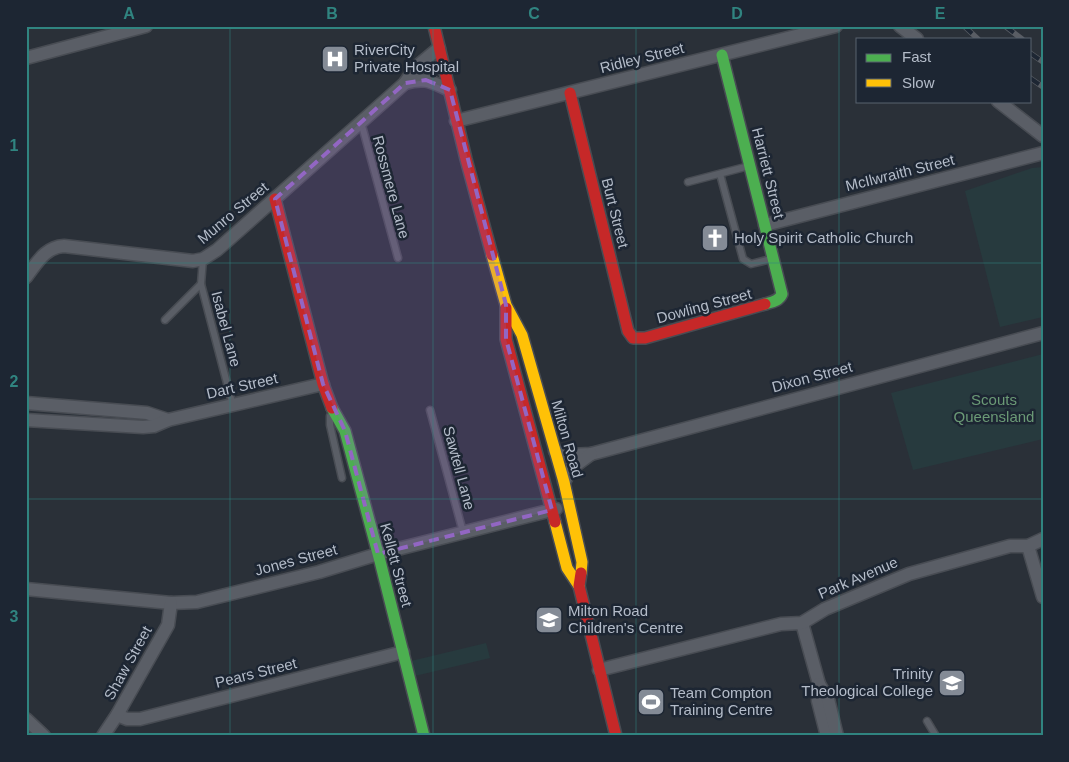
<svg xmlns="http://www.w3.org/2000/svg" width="1069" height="762" font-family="Helvetica,sans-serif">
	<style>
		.green { fill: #273a3e }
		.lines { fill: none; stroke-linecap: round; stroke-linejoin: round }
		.lane-casing { stroke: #484c53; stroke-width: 9 }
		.street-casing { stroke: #484c53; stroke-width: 15 }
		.fast-casing { stroke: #484c53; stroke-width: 14 }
		.slow-casing { stroke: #484c53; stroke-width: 14 }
		.jam-casing { stroke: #484c53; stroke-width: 14 }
		.lane { stroke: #5a5e66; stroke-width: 6 }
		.street { stroke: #5a5e66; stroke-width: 12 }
		.fast { stroke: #4caf50; stroke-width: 11 }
		.slow { stroke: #ffc107; stroke-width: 11 }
		.jam { stroke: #c62828; stroke-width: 11 }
		.rail-casing { stroke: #595d64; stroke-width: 5.5 }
		.rail { stroke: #1d2633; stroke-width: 4; stroke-dasharray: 11; stroke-linecap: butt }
		.marked { fill: #9266c3; fill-opacity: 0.2; stroke: #9266c3; stroke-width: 4; stroke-dasharray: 10 6; stroke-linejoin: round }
		.grid { fill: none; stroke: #308480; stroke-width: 1; stroke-opacity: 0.55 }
		.labels { text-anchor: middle; stroke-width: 5; stroke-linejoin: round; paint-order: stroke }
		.poi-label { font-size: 15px; fill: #b4bcc9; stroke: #1d2633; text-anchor: start }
		.street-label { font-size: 15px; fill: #b4bcc9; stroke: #1d2633 }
		.park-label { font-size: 15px; fill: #6b9a76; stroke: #1d2633 }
		.neatline { fill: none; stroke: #308480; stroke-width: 2 }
		.grid-label { font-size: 16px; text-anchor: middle; font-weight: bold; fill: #308480 }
	</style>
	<rect width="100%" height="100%" fill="#2a3038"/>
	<!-- green -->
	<g class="green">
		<path d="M1043,167V317L1000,327L965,191L1032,168Z"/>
		<path d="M1043,354V439L913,470L891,393Z"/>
		<path d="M486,643L490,658L415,676L411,661Z"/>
	</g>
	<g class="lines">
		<!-- lane casing -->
		<g class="lane-casing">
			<g id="lane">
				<path d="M361,122L398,258"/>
				<path d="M720,174L743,259L751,264L771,259"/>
				<path d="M688,182L749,166"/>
				<path d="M203,259L201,284L233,406"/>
				<path d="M165,320L201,284"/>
				<path d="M430,410L463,532"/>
				<path d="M330,416V425L342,478"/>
				<path d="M927,721L936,736"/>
			</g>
		</g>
		<!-- street casing -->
		<g class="street-casing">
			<g id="street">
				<path d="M900,26L917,39"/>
				<path d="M26,58L146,26"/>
				<path d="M405,83C426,77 431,82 450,90"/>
				<path d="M998,101L1043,136"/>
				<path d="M456,121L836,26"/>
				<path d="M765,225L1043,153"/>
				<path d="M26,277C37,263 45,247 64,246L193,261L203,259L217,250L405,83L415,68L439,48"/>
				<path d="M26,403L147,413L168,420"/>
				<path d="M26,420L143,427L154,426L168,420L323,384"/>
				<path d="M555,451L569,455L591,454L1043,333"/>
				<path d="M564,482L572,468L591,454"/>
				<path d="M1028,546L1043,597"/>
				<path d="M26,589L171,603L197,602L319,572L378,554L556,509"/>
				<path d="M802,623L819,684L818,701L827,736"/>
				<path d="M599,670L781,624L802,623L825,609L909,574L1010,546H1028L1043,539"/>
				<path d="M819,684L828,699L837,736"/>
				<path d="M117,715L127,719H140L403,652"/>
				<path d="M26,719L44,736"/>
				<path d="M103,736L117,715L168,625L171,603"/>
			</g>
		</g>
		<!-- fast casing -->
		<g class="fast-casing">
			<g id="fast">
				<path d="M722,55L782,294C779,301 772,302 765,304"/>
				<path d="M332,408L345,431L380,561L424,736"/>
			</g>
		</g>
		<!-- slow casing -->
		<g class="slow-casing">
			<g id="slow">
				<path d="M492,255L506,305L522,335L564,482L582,562L581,573"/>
				<path d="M555,522L567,568L579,586"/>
			</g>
		</g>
		<!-- jam casing -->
		<g class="jam-casing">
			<g id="jam">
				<path d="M434,26L466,159L492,255"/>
				<path d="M570,93L628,331L633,338H645L765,304"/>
				<path d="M275,199L323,384L332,408"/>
				<path d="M506,308V339L555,522"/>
				<path d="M581,573L579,586L616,736"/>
			</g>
		</g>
		<!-- lane -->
		<use href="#lane" class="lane"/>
		<!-- street -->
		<use href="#street" class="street"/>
		<!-- fast -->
		<use href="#fast" class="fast"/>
		<!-- slow -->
		<use href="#slow" class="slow"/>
		<!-- jam -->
		<use href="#jam" class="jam"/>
		<!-- rail casing -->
		<g class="rail-casing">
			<g id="rail">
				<path d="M964,26L978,39"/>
				<path d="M1005,26L1022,39"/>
				<path d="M1030,53L1043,62"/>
				<path d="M1030,78L1043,87"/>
			</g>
		</g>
		<!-- rail -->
		<use href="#rail" class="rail"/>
	</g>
	<!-- marked area -->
	<path class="marked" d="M426,80L450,90L506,305V339L552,510L378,554L345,431L323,384L275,199L405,83Z"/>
	<!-- grid -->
	<path class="grid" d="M230,26V736M433,26V736M636,26V736M839,26V736M26,263H1043M26,499H1043"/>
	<!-- icons -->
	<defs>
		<g id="hospital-square" transform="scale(1.4375)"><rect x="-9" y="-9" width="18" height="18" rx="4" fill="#848b96" stroke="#1d2633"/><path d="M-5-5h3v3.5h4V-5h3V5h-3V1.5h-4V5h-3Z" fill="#fff"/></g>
		<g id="church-square" transform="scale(1.4375)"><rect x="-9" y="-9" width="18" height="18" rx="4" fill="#848b96" stroke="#1d2633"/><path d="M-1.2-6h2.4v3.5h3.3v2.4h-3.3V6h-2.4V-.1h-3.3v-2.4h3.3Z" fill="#fff"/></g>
		<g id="school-square" transform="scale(1.4375)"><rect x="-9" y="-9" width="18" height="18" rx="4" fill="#848b96" stroke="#1d2633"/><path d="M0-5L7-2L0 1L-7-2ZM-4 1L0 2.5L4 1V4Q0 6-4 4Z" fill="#fff"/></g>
		<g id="university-square" transform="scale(1.4375)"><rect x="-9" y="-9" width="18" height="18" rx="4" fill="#848b96" stroke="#1d2633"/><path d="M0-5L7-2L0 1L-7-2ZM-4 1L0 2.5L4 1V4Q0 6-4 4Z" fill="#fff"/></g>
		<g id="stadium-square" transform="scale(1.4375)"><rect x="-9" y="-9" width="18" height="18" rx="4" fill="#848b96" stroke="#1d2633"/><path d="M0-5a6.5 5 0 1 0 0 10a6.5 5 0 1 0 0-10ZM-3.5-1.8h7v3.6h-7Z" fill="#fff"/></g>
	</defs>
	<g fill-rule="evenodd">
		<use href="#hospital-square" x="335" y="59"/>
		<use href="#church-square" x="715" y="238"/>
		<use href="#school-square" x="549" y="620"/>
		<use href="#university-square" x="952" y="683"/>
		<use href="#stadium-square" x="651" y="702"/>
	</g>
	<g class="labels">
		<!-- poi labels -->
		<g class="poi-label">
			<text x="354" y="55">RiverCity<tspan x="354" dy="17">Private Hospital</tspan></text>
			<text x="734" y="243">Holy Spirit Catholic Church</text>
			<text x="568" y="616">Milton Road<tspan x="568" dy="17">Children's Centre</tspan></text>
			<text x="933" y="679" text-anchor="end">Trinity<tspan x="933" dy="17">Theological College</tspan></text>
			<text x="670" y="698">Team Compton<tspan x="670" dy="17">Training Centre</tspan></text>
		</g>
		<!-- street labels -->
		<g class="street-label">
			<text transform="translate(642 58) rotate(-14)" y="5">Ridley Street</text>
			<text transform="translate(768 173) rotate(76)" y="5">Harriett Street</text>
			<text transform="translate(900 173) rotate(-14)" y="5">McIlwraith Street</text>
			<text transform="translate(391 187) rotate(75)" y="5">Rossmere Lane</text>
			<text transform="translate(233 213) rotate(-40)" y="5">Munro Street</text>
			<text transform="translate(615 213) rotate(76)" y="5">Burt Street</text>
			<text transform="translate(704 306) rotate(-15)" y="5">Dowling Street</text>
			<text transform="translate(226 329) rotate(75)" y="5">Isabel Lane</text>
			<text transform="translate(812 377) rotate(-15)" y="5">Dixon Street</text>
			<text transform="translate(242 386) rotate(-13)" y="5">Dart Street</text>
			<text transform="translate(567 439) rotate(74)" y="5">Milton Road</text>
			<text transform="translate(459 468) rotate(75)" y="5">Sawtell Lane</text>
			<text transform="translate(296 560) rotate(-15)" y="5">Jones Street</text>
			<text transform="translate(396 565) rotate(75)" y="5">Kellett Street</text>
			<text transform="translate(858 578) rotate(-23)" y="5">Park Avenue</text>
			<text transform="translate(128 663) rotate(-61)" y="5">Shaw Street</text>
			<text transform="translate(256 673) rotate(-14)" y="5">Pears Street</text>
		</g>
		<!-- park labels -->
		<g class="park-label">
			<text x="994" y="405">Scouts<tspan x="994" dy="17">Queensland</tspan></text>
		</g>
	</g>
	<!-- border -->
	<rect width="1069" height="762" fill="none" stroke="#1d2633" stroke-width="55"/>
	<!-- legend -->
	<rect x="856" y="38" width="175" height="65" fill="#1d2633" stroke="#59626f"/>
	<rect x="866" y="54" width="25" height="8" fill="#4caf50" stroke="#59626f"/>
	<text x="902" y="62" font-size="15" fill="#b4bcc9">Fast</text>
	<rect x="866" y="79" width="25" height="8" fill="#ffc107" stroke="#59626f"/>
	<text x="902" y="88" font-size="15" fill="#b4bcc9">Slow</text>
	<rect x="28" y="28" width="1014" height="706" class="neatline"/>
	<g class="grid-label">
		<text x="129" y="19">A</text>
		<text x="332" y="19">B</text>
		<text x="534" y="19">C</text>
		<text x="737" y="19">D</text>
		<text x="940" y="19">E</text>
		<text x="14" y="151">1</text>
		<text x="14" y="387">2</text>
		<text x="14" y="622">3</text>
	</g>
</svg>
